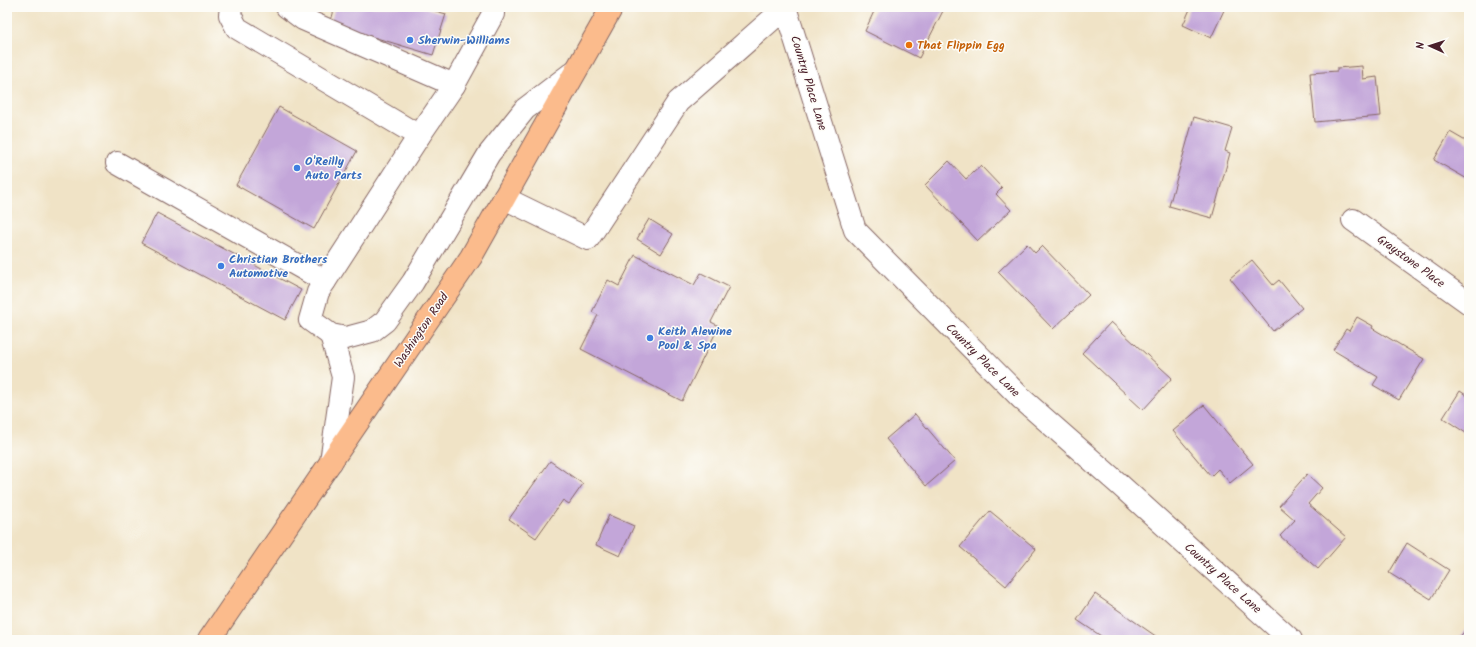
<svg xmlns="http://www.w3.org/2000/svg" width="1476" height="647" font-family="Kalam,sans-serif">
	<style>
		.building { fill: #c3a6d9 }
		.lines { fill: none; stroke-linecap: round; stroke-linejoin: round }
		.minor-casing { stroke: #846461; stroke-width: 24 }
		.major-casing { stroke: #846461; stroke-width: 24 }
		.minor { stroke: #fff; stroke-width: 22 }
		.major { stroke: #fbbb8c; stroke-width: 22 }
		.shop-dot { fill: #3f7fe0; stroke: #fdfcf7; stroke-width: 1.5 }
		.food-dot { fill: #e8710a; stroke: #fdfcf7; stroke-width: 1.5 }
		.labels { text-anchor: middle; stroke-width: 3; stroke-linejoin: round; paint-order: stroke }
		.shop-label { font-size: 12px; font-weight: bold; fill: #366cbe; stroke: #fdfcf7; text-anchor: start }
		.food-label { font-size: 12px; font-weight: bold; fill: #c56008; stroke: #fdfcf7; text-anchor: start }
		.street-label { font-size: 12px; fill: #4a1f2b; stroke: #fdfcf7 }
	</style>
	<rect width="100%" height="100%" fill="#fdfcf7"/>
	<filter id="ink" filterUnits="userSpaceOnUse"><feTurbulence type="fractalNoise" baseFrequency=".025" numOctaves="2"/><feDisplacementMap in="SourceGraphic" scale="8" xChannelSelector="R" yChannelSelector="G"/><feConvolveMatrix kernelMatrix="1 2 1 2 8 2 1 2 1" color-interpolation-filters="sRGB"/></filter>
	<filter id="wash" filterUnits="userSpaceOnUse"><feTurbulence type="fractalNoise" baseFrequency=".012" numOctaves="4" result="noise"/><feDisplacementMap in="SourceGraphic" scale="16" xChannelSelector="R" yChannelSelector="G"/><feGaussianBlur stdDeviation="0.9" result="paint"/><feColorMatrix in="noise" values="0 0 0 0 0 0 0 0 0 0 0 0 0 0 0 0 0 1.4 0 .05"/><feComposite in="paint" operator="in"/></filter>
	<g filter="url(#wash)">
		<rect width="100%" height="100%" fill="#f0e3c6"/>
		<g id="blocks">
			<!-- building -->
			<g class="building">
				<path d="M335,7H422L446,14L433,55L330,24Z"/>
				<path d="M876,7H945L919,58L865,31Z"/>
				<path d="M1191,7L1225,8L1211,38L1183,25Z"/>
				<path d="M1362,66L1363,79L1377,77L1381,116L1315,122L1310,73L1337,71V68Z"/>
				<path d="M279,107L357,151L314,229L236,185Z"/>
				<path d="M1194,117L1232,128L1225,151L1230,153L1212,218L1169,206Z"/>
				<path d="M1450,132L1469,143V180L1434,160Z"/>
				<path d="M949,161L966,179L981,166L1002,188L996,194L1011,210L978,241L925,185Z"/>
				<path d="M157,213L301,290L285,320L141,243Z"/>
				<path d="M649,219L673,234L661,254L637,239Z"/>
				<path d="M1027,244L1035,253L1042,246L1089,295L1053,329L998,272Z"/>
				<path d="M635,255L694,285L701,273L729,287L711,322L719,326L682,401L581,349L598,315L592,312L608,280L619,286Z"/>
				<path d="M1252,260L1273,285L1279,280L1302,308L1273,331L1230,278Z"/>
				<path d="M1357,317L1373,326L1372,328L1424,359L1399,400L1373,385L1378,377L1333,350L1346,329L1349,331Z"/>
				<path d="M1111,322L1172,378L1143,410L1082,353Z"/>
				<path d="M1460,391L1469,397V435L1443,418Z"/>
				<path d="M1204,405L1253,464L1230,483L1218,469L1211,476L1173,431Z"/>
				<path d="M915,414L955,461L926,486L886,439Z"/>
				<path d="M550,461L583,484L569,504L563,500L536,538L509,519Z"/>
				<path d="M1307,474L1322,488L1308,504L1346,537L1318,569L1280,536L1295,520L1279,506Z"/>
				<path d="M990,511L1036,549L1006,586L960,547Z"/>
				<path d="M609,515L634,526L620,556L596,545Z"/>
				<path d="M1407,543L1449,570L1431,599L1389,573Z"/>
				<path d="M1095,594L1157,637L1155,640H1107L1077,620Z"/>
				<path d="M1469,626V640H1457Z"/>
			</g>
		</g>
	</g>
	<g filter="url(#ink)">
		<use href="#blocks" fill-opacity="0" stroke="#846461" stroke-width="1"/>
		<g class="lines">
			<!-- minor casing -->
			<g class="minor-casing">
				<g id="minor">
					<path d="M231,7L230,15L237,28L419,136"/>
					<path d="M287,7L303,19L454,85"/>
					<path d="M493,7V14L454,85L419,136L318,292L310,320L331,335L346,338L372,331L385,321L413,282L489,154L525,109L576,70"/>
					<path d="M785,7L855,230L1022,399L1120,485L1291,640"/>
					<path d="M117,163L325,281"/>
					<path d="M504,198L588,239L678,102L786,7"/>
					<path d="M1353,220L1469,303"/>
					<path d="M331,335L343,377L331,462"/>
				</g>
			</g>
			<!-- major casing -->
			<g class="major-casing">
				<path id="major" d="M209,640L471,257L612,7"/>
			</g>
			<!-- minor -->
			<use href="#minor" class="minor"/>
			<!-- major -->
			<use href="#major" class="major"/>
		</g>
	</g>
	<!-- markers -->
	<g class="shop-dot">
		<circle cx="410" cy="40" r="4"/>
		<circle cx="297" cy="168" r="4"/>
		<circle cx="221" cy="266" r="4"/>
		<circle cx="650" cy="338" r="4"/>
	</g>
	<circle class="food-dot" cx="909" cy="45" r="4"/>
	<g class="labels">
		<!-- shop labels -->
		<g class="shop-label">
			<text x="418" y="44">Sherwin-Williams</text>
			<text x="305" y="165">O'Reilly<tspan x="305" dy="14">Auto Parts</tspan></text>
			<text x="229" y="263">Christian Brothers<tspan x="229" dy="14">Automotive</tspan></text>
			<text x="658" y="335">Keith Alewine<tspan x="658" dy="14">Pool &amp; Spa</tspan></text>
		</g>
		<!-- food labels -->
		<g class="food-label">
			<text x="917" y="49">That Flippin Egg</text>
		</g>
		<!-- street labels -->
		<g class="street-label">
			<text transform="translate(809 83) rotate(73)" y="4">Country Place Lane</text>
			<text transform="translate(1411 261) rotate(36)" y="4">Graystone Place</text>
			<text transform="translate(421 330) rotate(-56)" y="4">Washington Road</text>
			<text transform="translate(983 360) rotate(45)" y="4">Country Place Lane</text>
			<text transform="translate(1223 578) rotate(42)" y="4">Country Place Lane</text>
		</g>
	</g>
	<!-- margin -->
	<rect width="1476" height="647" fill="none" stroke="#fdfcf7" stroke-width="24"/>
	<!-- north arrow -->
	<g transform="translate(1430 46) rotate(273)" stroke="#fdfcf7" stroke-width="3" paint-order="stroke">
	<path d="M0-3L7 15L0 10L-7 15Z" fill="#4a1f2b"/>
	<text y="-6" font-size="11" font-weight="bold" text-anchor="middle" fill="#4a1f2b">N</text>
	</g>
</svg>
